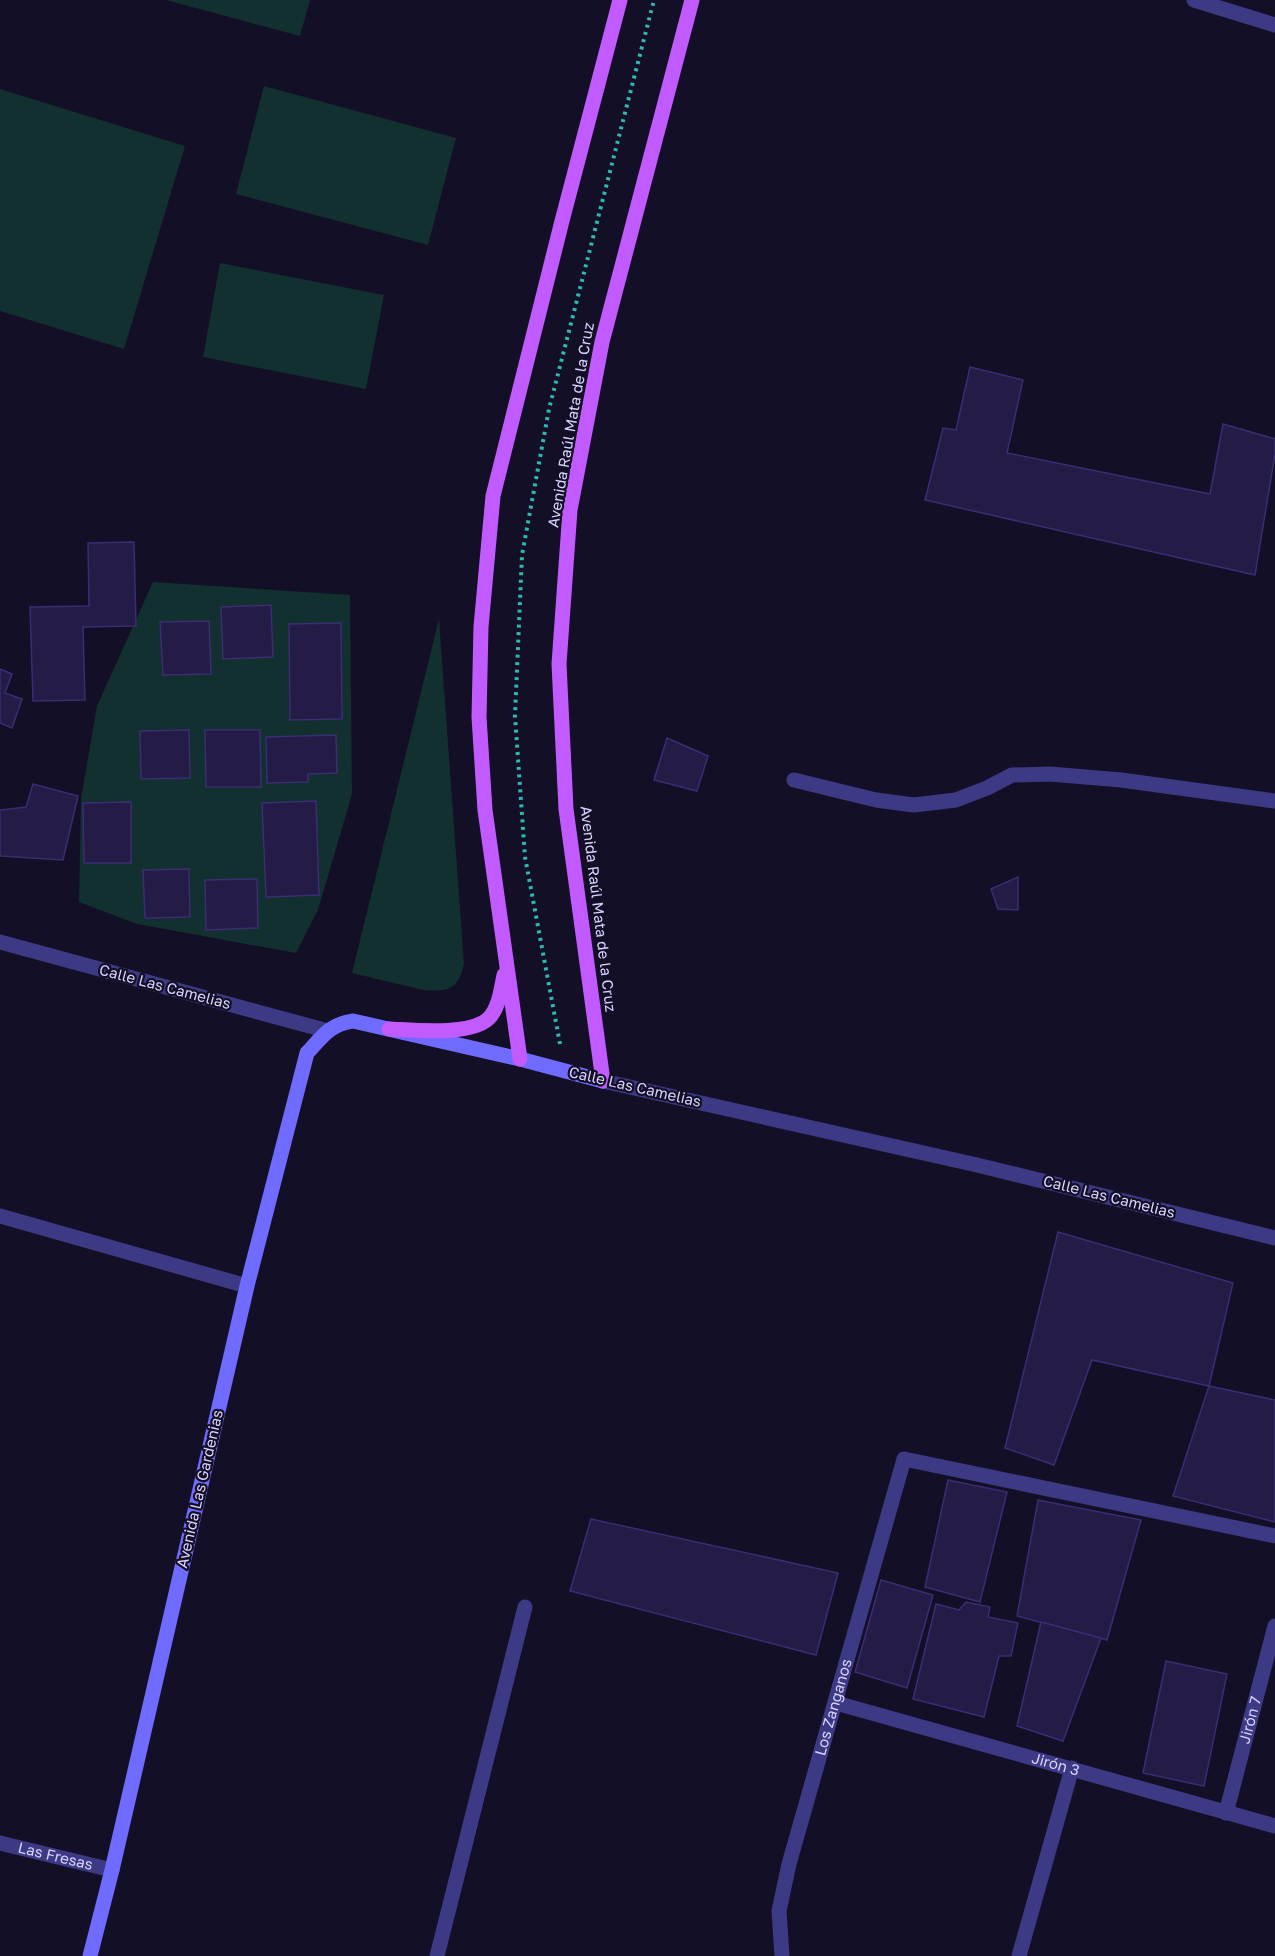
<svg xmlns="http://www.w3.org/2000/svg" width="1275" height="1956" font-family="'Golos Text',sans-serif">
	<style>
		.green { fill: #12302f; fill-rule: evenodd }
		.building { fill: #241b47; stroke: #3b2d73; stroke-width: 1.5 }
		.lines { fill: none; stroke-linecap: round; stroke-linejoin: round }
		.path { stroke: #2fb8b0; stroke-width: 4; stroke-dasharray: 3 4.5; stroke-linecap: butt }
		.minor { stroke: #3d3a85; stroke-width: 15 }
		.secondary { stroke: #6f6bff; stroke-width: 15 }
		.primary { stroke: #c25bff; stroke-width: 15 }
		.labels { text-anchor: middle; stroke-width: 4.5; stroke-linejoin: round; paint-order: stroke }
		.street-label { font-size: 15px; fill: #d9d4ff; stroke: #130f26 }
	</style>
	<rect width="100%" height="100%" fill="#130f26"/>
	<!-- green -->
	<g class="green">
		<path d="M166,0H310L300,36Z"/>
		<path d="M264,86L456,138L428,245L236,194Z"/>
		<path d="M0,89L185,146L124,349L0,311Z"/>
		<path d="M220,263L384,295L366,389L203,357Z"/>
		<path d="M153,582L350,595L352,794L318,910L296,953L137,924L79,902L81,799L97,706ZM271,605L273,657L223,659L221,607ZM209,621L211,674L163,675L161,622ZM341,624L290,720L289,625ZM188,730L190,778L141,779L140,731ZM260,730L261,787H206L205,731ZM336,735V773L308,774L267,782L266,737ZM315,801L319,895L266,897ZM131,802V863H84V803ZM189,869L190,917H145L143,871ZM257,879L258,928L206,930L205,880Z"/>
		<path d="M439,619L464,964C458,990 448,992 423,990L352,973Z"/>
	</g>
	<!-- building -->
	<g class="building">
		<path d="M970,367L1023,380L1007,453L1210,494L1223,424L1275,439V454L1255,575L925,500L943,428L956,430Z"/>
		<path d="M134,542L136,626L83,627L85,700L33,701L30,607L89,606L88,543Z"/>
		<path d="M271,605L273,657L223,659L221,607Z"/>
		<path d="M209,621L211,674L163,675L160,622Z"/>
		<path d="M341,623L342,719L290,720L289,624Z"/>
		<path d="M0,669L12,674L5,693L22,699L12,728L0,723Z"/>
		<path d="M189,730L190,778L141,779L140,731Z"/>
		<path d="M205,730H260L261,787H206Z"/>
		<path d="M336,735L337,773L308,774V782L267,783L266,737Z"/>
		<path d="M667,738L708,756L697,791L654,780Z"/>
		<path d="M33,784L78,796L63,860L0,856V810L26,807Z"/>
		<path d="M316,801L319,895L266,897L262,803Z"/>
		<path d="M131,802V863H84L83,803Z"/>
		<path d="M189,869L190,917L145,918L143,870Z"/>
		<path d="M1018,877V910L998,909L991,889Z"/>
		<path d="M257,879L258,928L206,930L205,880Z"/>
		<path d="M1058,1232L1233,1283L1209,1386L1092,1360L1054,1465L1005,1448Z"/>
		<path d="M1209,1386L1275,1400V1522L1173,1496Z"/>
		<path d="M948,1480L1007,1492L980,1602L925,1587Z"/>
		<path d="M1038,1500L1141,1520L1107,1640L1017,1616Z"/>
		<path d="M591,1519L838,1573L816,1655L570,1591Z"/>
		<path d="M881,1580L933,1595L907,1688L855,1672Z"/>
		<path d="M966,1602L990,1607L988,1617L1018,1623L1011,1656H999L984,1717L913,1699L936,1604L959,1610Z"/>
		<path d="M1041,1622L1101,1638L1063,1741L1017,1726Z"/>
		<path d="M1166,1661L1227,1674L1204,1786L1143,1773Z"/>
	</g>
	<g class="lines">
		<!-- path -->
		<path class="path" d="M560,1044L525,857L515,716L522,555L549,409L654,0"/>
		<!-- minor -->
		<g class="minor">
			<path d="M1194,0L1275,25"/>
			<path d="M794,780L876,800L914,805L956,800L987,788L1012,775L1050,774L1121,780L1275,801"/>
			<path d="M0,942L328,1031"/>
			<path d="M603,1081L977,1165L1275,1238"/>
			<path d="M0,1216L247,1286"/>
			<path id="s1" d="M836,1703L1275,1826"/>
			<path id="s2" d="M1226,1813L1275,1626"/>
			<path id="s3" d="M0,1843L112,1870"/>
			<path d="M437,1956L525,1607"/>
			<path id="s4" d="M782,1956L779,1911L789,1864L904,1459L1275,1536"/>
			<path d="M1019,1956L1072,1768"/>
		</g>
		<!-- secondary -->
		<path class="secondary" d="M90,1956L112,1870L247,1286L307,1053C322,1037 330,1024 353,1021L520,1059L603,1081"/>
		<!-- primary -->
		<g class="primary">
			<path d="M389,1029C413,1030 469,1036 488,1019C499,1009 501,989 504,975"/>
			<path d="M520,1059L485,810L479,717L481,627L493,496L562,221L620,0"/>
			<path d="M603,1081L566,809L559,664L570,510L602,342L692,0"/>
		</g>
	</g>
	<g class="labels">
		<!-- street labels -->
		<g class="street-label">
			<text transform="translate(571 425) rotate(-80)" y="5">Avenida Raúl Mata de la Cruz</text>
			<text transform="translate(598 909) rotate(83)" y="5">Avenida Raúl Mata de la Cruz</text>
			<text transform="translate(165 987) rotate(15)" y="5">Calle Las Camelias</text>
			<text transform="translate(635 1087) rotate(13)" y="5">Calle Las Camelias</text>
			<text transform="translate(1109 1197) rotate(14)" y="5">Calle Las Camelias</text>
			<text transform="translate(200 1489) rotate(-77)" y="5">Avenida Las Gardenias</text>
			<text dy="5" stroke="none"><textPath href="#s4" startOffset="256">Los Zanganos</textPath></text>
			<text dy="5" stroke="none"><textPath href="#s2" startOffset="96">Jirón 7</textPath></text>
			<text dy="5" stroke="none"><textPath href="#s1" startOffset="228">Jirón 3</textPath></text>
			<text dy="5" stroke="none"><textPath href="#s3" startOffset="57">Las Fresas</textPath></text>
		</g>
	</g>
</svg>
